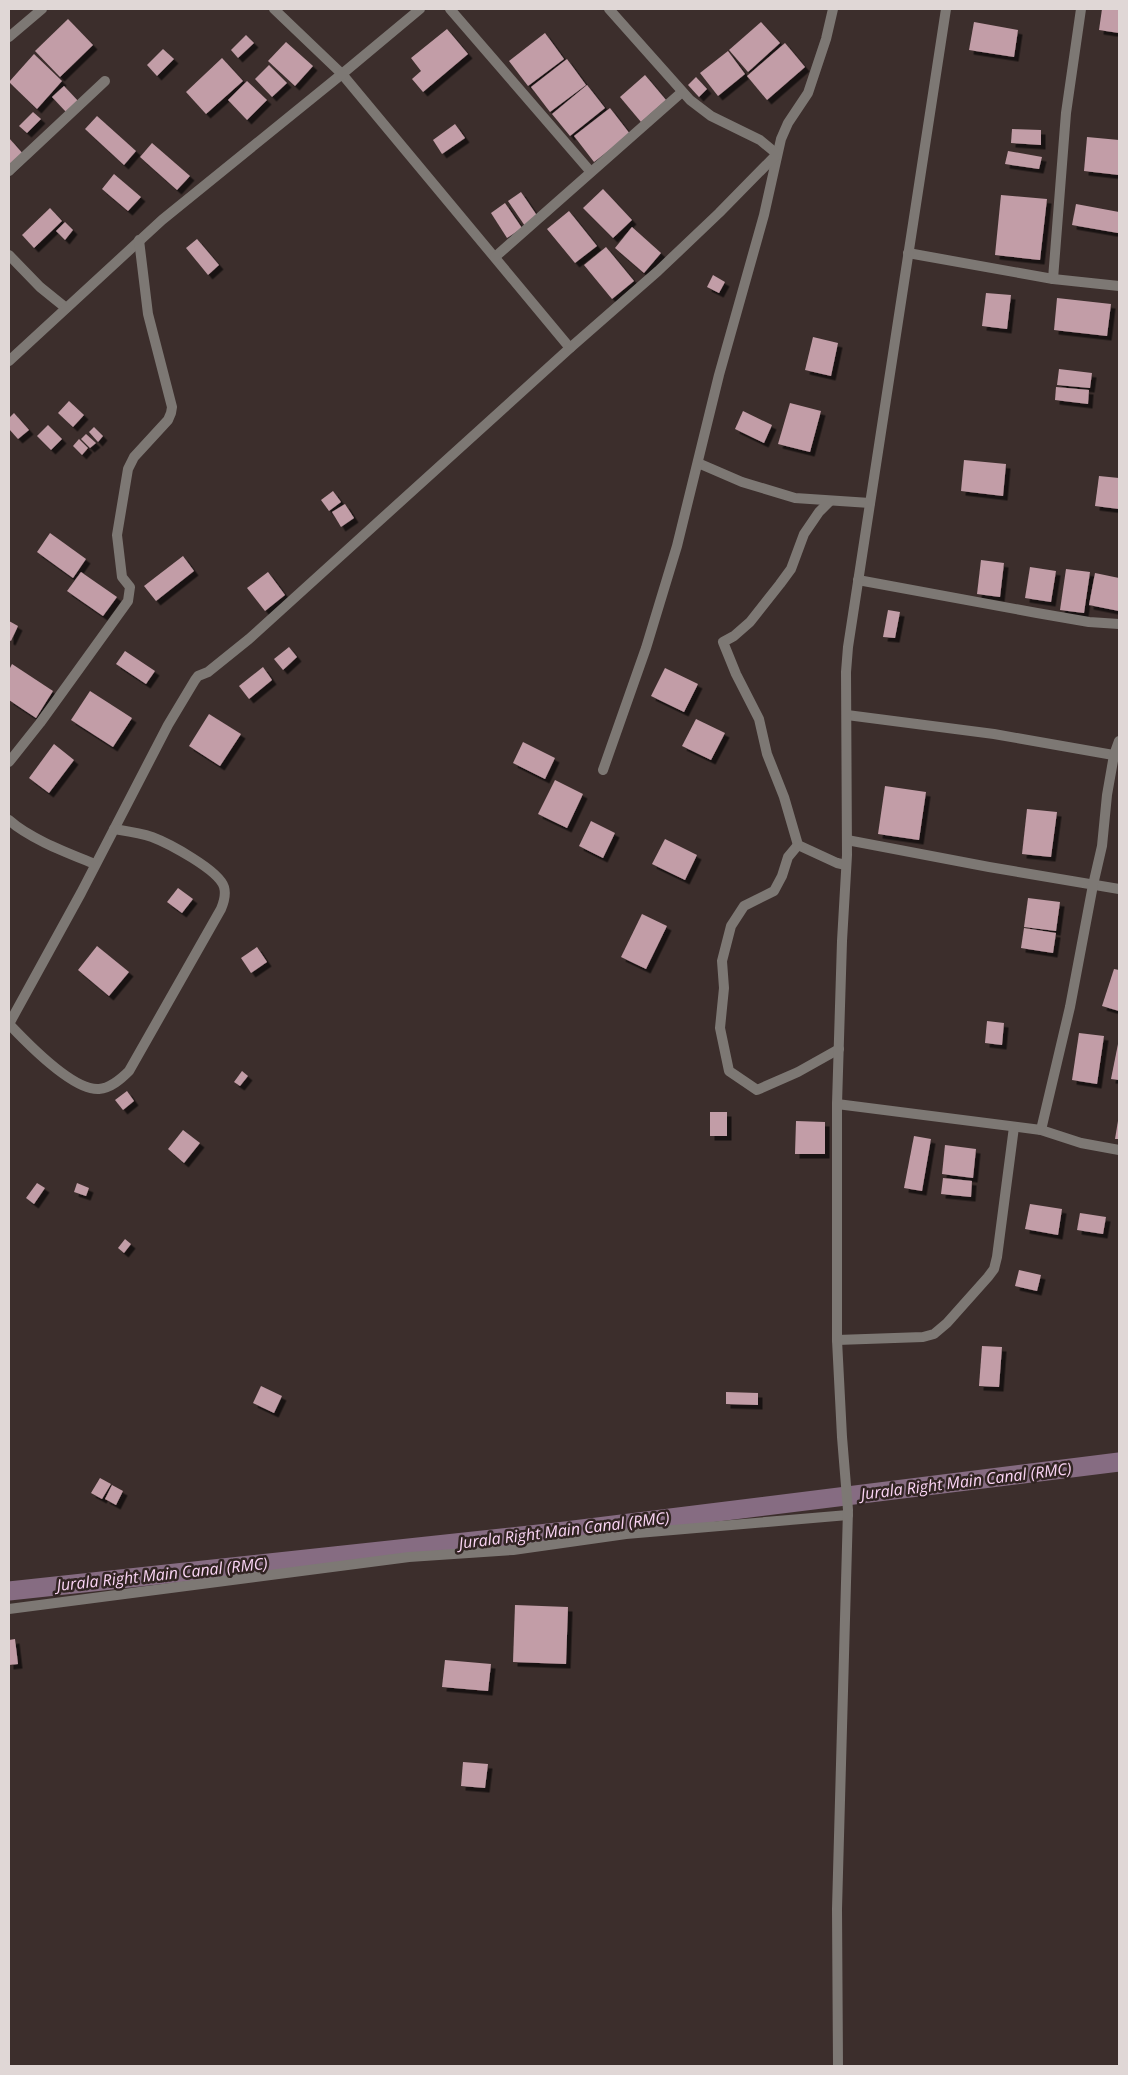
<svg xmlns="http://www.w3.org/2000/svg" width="1128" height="2075" font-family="'Open Sans',sans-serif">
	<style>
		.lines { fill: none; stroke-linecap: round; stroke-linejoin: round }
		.canal { stroke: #866c82; stroke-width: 19 }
		.building { fill: #c29da7; filter: url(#shadow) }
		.street { stroke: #7d7874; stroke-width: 10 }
		.labels { text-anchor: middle; stroke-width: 5; stroke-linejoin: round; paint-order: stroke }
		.water-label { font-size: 16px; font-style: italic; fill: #fad4f4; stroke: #312422 }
	</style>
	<defs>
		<filter id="shadow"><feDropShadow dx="4.5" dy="4.5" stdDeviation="0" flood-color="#0009"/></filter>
	</defs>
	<rect width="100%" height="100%" fill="#3c2e2c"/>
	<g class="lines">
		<!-- canal -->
		<path class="canal" d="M9,1591L557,1532L1119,1462"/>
	</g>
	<!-- building -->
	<g class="building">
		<path d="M1102,9L1119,10V33L1099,30Z"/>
		<path d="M68,19L93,45L60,77L35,51Z"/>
		<path d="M761,22L780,43L748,72L729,50Z"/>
		<path d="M974,22L1018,30L1014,57L969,50Z"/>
		<path d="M447,29L468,54L423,92L412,79L421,71L411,58Z"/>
		<path d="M545,33L564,59L528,86L509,61Z"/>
		<path d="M246,35L254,43L238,58L231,50Z"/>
		<path d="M286,42L313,66L295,86L268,61Z"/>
		<path d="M785,43L805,67L767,100L747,76Z"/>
		<path d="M163,49L174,59L157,76L147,65Z"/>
		<path d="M728,51L745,74L718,96L700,73Z"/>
		<path d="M34,54L62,81L37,109L9,82Z"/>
		<path d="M222,58L243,81L206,114L186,92Z"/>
		<path d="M567,59L586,85L550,112L531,87Z"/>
		<path d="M269,65L287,83L272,97L255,79Z"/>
		<path d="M645,75L666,100L641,122L620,97Z"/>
		<path d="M696,77L707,89L699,97L688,85Z"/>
		<path d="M247,81L267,100L247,120L228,100Z"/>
		<path d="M587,85L605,108L570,136L552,114Z"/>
		<path d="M64,86L79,102L67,113L52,97Z"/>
		<path d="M610,108L630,134L594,162L574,136Z"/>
		<path d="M33,112L41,119L27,133L19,126Z"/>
		<path d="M97,116L136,151L124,165L85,129Z"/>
		<path d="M455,124L465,138L442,154L433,140Z"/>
		<path d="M1012,129L1041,130V145L1011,143Z"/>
		<path d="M1087,137L1119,140V175L1084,171Z"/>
		<path d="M9,138L24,155L9,169Z"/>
		<path d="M152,143L190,176L177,190L140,157Z"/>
		<path d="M1008,151L1042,157L1039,169L1005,164Z"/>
		<path d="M114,174L141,197L128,211L102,189Z"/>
		<path d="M603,189L632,220L613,238L583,208Z"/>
		<path d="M521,192L538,217L525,226L508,201Z"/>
		<path d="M1001,195L1047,199L1040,260L995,255Z"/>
		<path d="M505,203L522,228L507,238L491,213Z"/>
		<path d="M1076,204L1119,212L1118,233L1072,225Z"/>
		<path d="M50,208L62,221L34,248L22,235Z"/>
		<path d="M569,211L597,246L575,263L547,229Z"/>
		<path d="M65,222L73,230L65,240L56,231Z"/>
		<path d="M632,227L661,253L644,273L615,248Z"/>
		<path d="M197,239L219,265L208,275L186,248Z"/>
		<path d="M606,247L634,281L612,299L584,265Z"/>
		<path d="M713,275L725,282L719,293L707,287Z"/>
		<path d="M986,293L1011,295L1007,329L982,326Z"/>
		<path d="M1057,298L1111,304L1107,336L1054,330Z"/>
		<path d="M813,337L838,343L831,376L805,370Z"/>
		<path d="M1059,369L1092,373L1090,388L1057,385Z"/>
		<path d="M1056,387L1089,390L1088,404L1055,400Z"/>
		<path d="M69,401L84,415L73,427L58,413Z"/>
		<path d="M790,403L821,411L810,452L778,444Z"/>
		<path d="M743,411L772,425L764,443L735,429Z"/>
		<path d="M14,413L29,430L18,439L9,429V418Z"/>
		<path d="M48,425L62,439L51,450L37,436Z"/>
		<path d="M94,427L103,436L98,442L89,432Z"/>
		<path d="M86,434L96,443L90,448L81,439Z"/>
		<path d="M79,439L88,448L82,455L73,446Z"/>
		<path d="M964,460L1006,464L1003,496L961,491Z"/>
		<path d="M1099,476L1119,478V509L1095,506Z"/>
		<path d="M333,491L341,502L329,511L321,500Z"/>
		<path d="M345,504L354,518L341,527L332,512Z"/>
		<path d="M50,533L86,559L73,578L37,552Z"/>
		<path d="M183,556L194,571L156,601L144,586Z"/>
		<path d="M981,560L1004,563L1000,597L977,594Z"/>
		<path d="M1030,567L1056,571L1051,602L1025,598Z"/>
		<path d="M1066,569L1090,572L1084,613L1060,610Z"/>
		<path d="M81,572L117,597L103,616L67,591Z"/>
		<path d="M268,572L285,595L265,611L247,588Z"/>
		<path d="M1095,573L1119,578V611L1089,605Z"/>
		<path d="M888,610L900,612L895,638L883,637Z"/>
		<path d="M9,621L18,626L11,641L9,640Z"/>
		<path d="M289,647L297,657L283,670L274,659Z"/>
		<path d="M125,651L155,671L146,684L116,664Z"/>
		<path d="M12,664L53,691L36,718L9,700V670Z"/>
		<path d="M263,667L272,680L249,699L239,686Z"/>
		<path d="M665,668L698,684L684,712L651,696Z"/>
		<path d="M90,691L132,718L113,747L71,720Z"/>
		<path d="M209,714L241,734L220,766L189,746Z"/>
		<path d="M696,719L725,733L711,760L682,746Z"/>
		<path d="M523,742L555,758L545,779L513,763Z"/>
		<path d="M54,744L74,760L49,793L29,778Z"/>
		<path d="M555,780L583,794L567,828L538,814Z"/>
		<path d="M885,786L926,792L919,840L878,834Z"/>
		<path d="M1027,809L1057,812L1051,857L1022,854Z"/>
		<path d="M591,821L615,833L603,858L579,846Z"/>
		<path d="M665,839L697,855L685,880L652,864Z"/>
		<path d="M178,888L193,899L182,913L167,902Z"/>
		<path d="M1028,898L1060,902L1056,931L1024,927Z"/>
		<path d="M642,914L667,926L646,969L621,957Z"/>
		<path d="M1024,928L1056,933L1053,953L1021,948Z"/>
		<path d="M97,946L129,972L109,996L78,970Z"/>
		<path d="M257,947L267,962L251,973L241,958Z"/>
		<path d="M1114,969L1119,970V1011L1102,1006Z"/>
		<path d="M987,1021L1004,1023L1002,1045L985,1043Z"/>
		<path d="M1079,1033L1104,1036L1097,1084L1072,1080Z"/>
		<path d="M1118,1044H1119V1080L1111,1079Z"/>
		<path d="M242,1071L248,1076L240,1086L234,1082Z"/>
		<path d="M127,1091L134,1101L123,1110L115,1100Z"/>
		<rect x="710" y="1112" width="17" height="24"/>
		<path d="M796,1121L825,1122V1154H795Z"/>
		<path d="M1118,1121H1119V1139H1115Z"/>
		<path d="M183,1130L200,1143L184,1163L168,1149Z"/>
		<path d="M914,1136L931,1139L922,1191L904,1188Z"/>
		<path d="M945,1145L976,1149L973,1178L942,1174Z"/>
		<path d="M943,1178L972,1181L971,1197L941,1194Z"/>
		<path d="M37,1183L45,1188L34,1204L26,1198Z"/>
		<path d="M77,1183L89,1188L86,1196L74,1192Z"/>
		<path d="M1030,1204L1062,1209L1058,1235L1025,1229Z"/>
		<path d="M1080,1213L1106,1217L1103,1234L1077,1230Z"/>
		<path d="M125,1239L131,1244L124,1253L118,1248Z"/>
		<path d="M1019,1270L1041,1275L1037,1291L1015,1286Z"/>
		<path d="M982,1346L1002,1347L999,1387L979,1386Z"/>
		<path d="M261,1386L282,1396L274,1413L253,1403Z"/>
		<path d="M726,1392L758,1393V1405L726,1404Z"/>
		<path d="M100,1478L111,1484L102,1499L91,1493Z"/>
		<path d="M112,1485L123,1491L116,1505L105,1499Z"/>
		<path d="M515,1605L568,1607L566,1664L513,1662Z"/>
		<path d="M15,1639L18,1664L9,1665V1640Z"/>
		<path d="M445,1660L491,1664L488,1691L442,1687Z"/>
		<path d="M463,1762L488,1764L485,1788L461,1786Z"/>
	</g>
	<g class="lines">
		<!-- street -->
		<g class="street">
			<path d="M274,9L342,74L570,348"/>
			<path d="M450,9L590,171"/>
			<path d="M9,37L42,9"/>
			<path d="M9,171L105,81"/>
			<path d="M908,253L1053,279L1119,286"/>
			<path d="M9,255L40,287L66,308"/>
			<path d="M495,257L682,92"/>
			<path d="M1053,279L1066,113L1081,9"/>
			<path d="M9,361L162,220L342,74L420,9"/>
			<path d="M698,463L742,482L795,498L870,503"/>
			<path d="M830,501L819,512L804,534L791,569L780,584L750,622L734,636L723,642L736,674L759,719L767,754L784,797L798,845L837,863L846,865"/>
			<path d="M858,580L1037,613L1089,622L1119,624"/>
			<path d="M847,715L994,734L1119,756"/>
			<path d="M9,762L40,723L128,601L130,587L122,577L117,535L128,469L134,457L168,420L171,413L172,407L148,314L139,240"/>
			<path d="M603,770L646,648L677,546L719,375L764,215L781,139L788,123L808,93L826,39L833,9"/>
			<path d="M9,820C30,839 68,853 95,864"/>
			<path d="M847,840L989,867L1119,889"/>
			<path d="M798,845L788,857L782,876L774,891L744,906L731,926L722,961L724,988L720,1028L729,1071L757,1090L798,1072L839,1049"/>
			<path d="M9,1024L81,893L168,725L195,680L198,676L208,672L249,639L570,348L658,271L719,213L777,154L760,140L711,116L690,100L609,9"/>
			<path d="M9,1024C26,1042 73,1091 99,1089C111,1088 121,1079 129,1071L221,909C224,902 226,894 224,887C219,870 168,843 152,837C140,833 126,831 114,829"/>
			<path d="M837,1104L1041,1130L1081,1143L1119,1150"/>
			<path d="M1041,1130L1070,1007L1093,885L1102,846L1107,795L1114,755L1119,741"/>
			<path d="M837,1340L923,1337L934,1334L947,1323L988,1277L994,1269L997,1257L1014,1127"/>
			<path d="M9,1609L409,1557L513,1550L626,1534L848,1515"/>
			<path d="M838,2066L837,1909L848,1510L842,1437L837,1340V1104L842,941L847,855L846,672L848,647L946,9"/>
		</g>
	</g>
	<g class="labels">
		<!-- water labels -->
		<g class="water-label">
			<text transform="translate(966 1481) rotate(-7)" y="6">Jurala Right Main Canal (RMC)</text>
			<text transform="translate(564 1530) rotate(-7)" y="6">Jurala Right Main Canal (RMC)</text>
			<text transform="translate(162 1574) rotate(-6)" y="6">Jurala Right Main Canal (RMC)</text>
		</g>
	</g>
	<!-- border -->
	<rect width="1128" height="2075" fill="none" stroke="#e0d7d6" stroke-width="20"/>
</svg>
